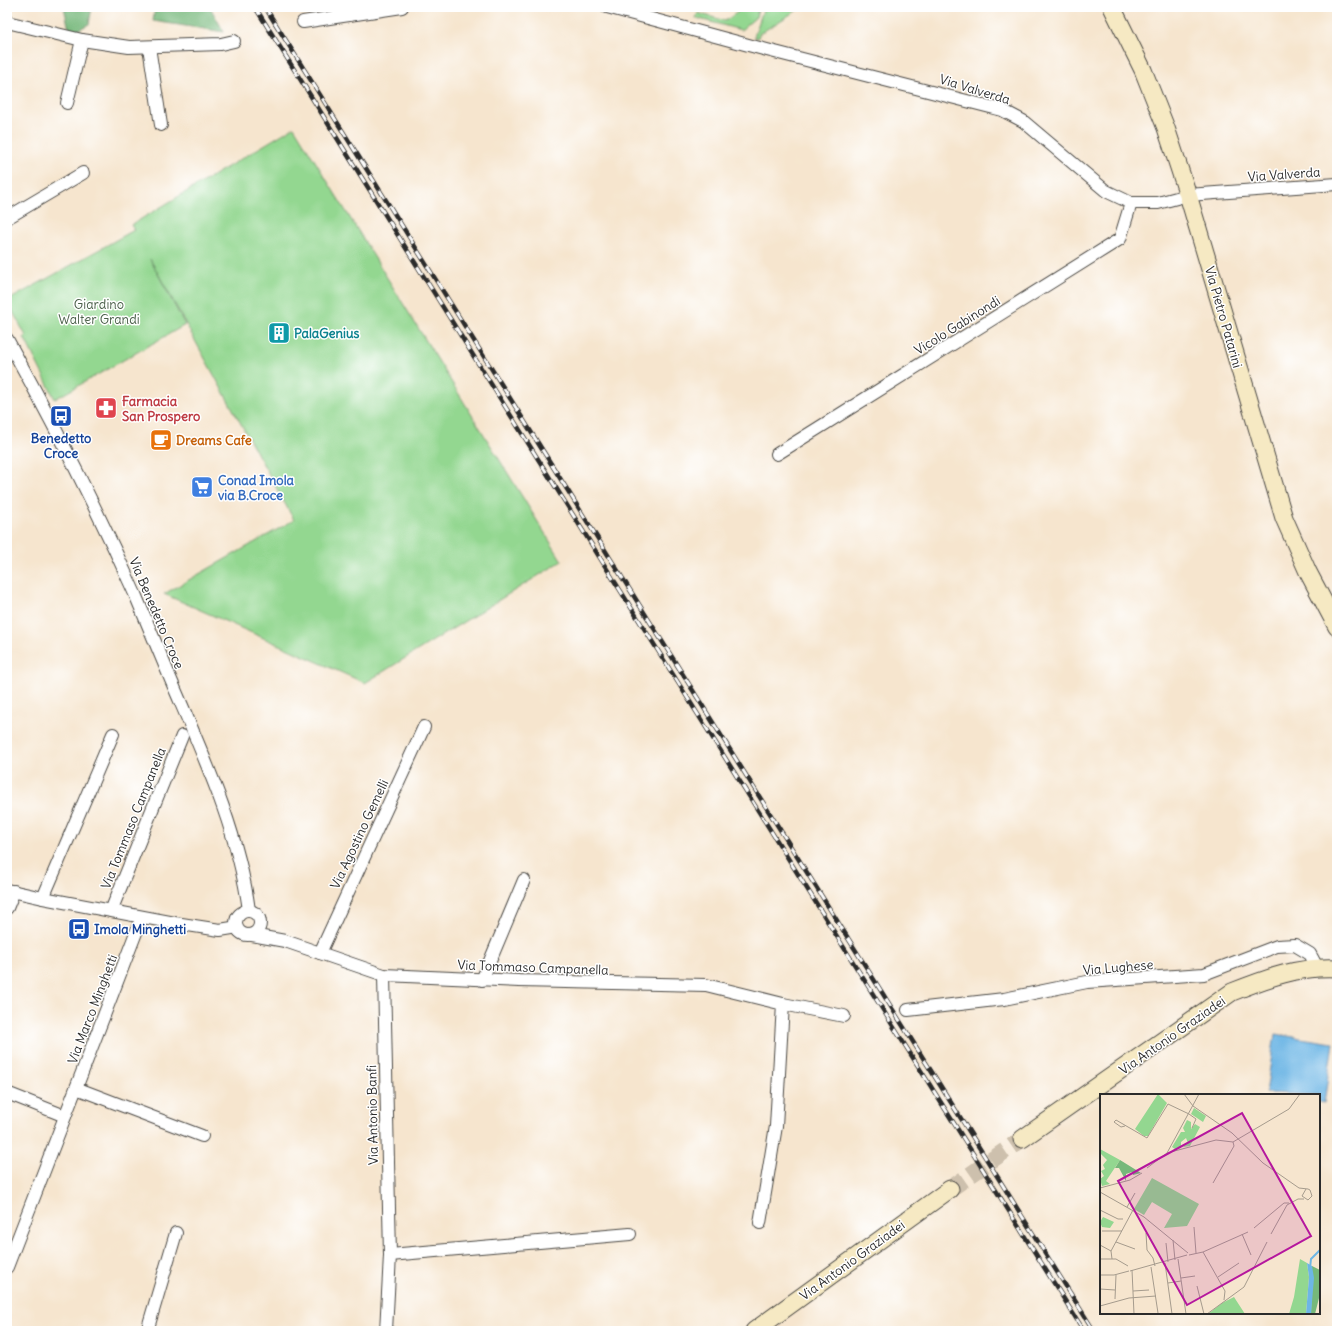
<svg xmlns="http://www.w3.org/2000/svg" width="1344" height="1338" font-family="Delius,sans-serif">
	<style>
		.green { fill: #93d790; stroke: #5f815e }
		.forest { fill: #76b87a; stroke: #507252 }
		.water { fill: #6db6e5; stroke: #4c7088 }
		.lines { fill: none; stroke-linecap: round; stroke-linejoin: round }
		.secondary-tunnel { stroke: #cdc0ad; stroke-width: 17; stroke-dasharray: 17 8; stroke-linecap: butt }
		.street-casing { stroke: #494743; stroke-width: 14 }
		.secondary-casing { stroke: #494743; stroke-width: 19 }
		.street { stroke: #fff; stroke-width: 12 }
		.secondary { stroke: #f6e9c3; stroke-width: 17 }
		.rail-casing { stroke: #2b2b2b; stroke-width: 4.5 }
		.rail { stroke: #fff; stroke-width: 3; stroke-dasharray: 9; stroke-linecap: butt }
		.labels { text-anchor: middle; stroke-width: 3; stroke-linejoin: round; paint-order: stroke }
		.street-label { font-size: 13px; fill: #2b2b2b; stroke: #fff }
		.park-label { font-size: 13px; fill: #4a5f49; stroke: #fff }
		.culture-label { font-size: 13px; font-weight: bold; fill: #0d838f; stroke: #fff; text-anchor: start }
		.health-label { font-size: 13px; font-weight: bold; fill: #be3a42; stroke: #fff; text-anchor: start }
		.transit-label { font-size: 13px; font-weight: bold; fill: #164399; stroke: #fff }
		.food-label { font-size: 13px; font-weight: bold; fill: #c56008; stroke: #fff; text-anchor: start }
		.shop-label { font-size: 13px; font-weight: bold; fill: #366cbe; stroke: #fff; text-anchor: start }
		.inset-river { fill: none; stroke: #6db6e5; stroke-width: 2 }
		.inset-road { fill: none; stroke: #a59b8d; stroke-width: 1 }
		.view { fill: #b5179e; fill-opacity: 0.15; stroke: #b5179e; stroke-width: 2 }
		.inset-edge { fill: none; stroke: #2b2b2b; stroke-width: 2 }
	</style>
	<rect width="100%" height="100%" fill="#fff"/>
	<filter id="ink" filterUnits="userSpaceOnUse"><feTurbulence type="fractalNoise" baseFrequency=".025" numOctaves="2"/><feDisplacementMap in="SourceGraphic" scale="8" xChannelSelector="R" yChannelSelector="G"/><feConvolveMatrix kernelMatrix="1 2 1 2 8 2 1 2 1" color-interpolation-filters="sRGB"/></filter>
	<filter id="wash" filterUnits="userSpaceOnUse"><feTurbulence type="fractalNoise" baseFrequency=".012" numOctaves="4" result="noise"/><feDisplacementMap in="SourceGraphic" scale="16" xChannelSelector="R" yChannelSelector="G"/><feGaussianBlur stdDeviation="0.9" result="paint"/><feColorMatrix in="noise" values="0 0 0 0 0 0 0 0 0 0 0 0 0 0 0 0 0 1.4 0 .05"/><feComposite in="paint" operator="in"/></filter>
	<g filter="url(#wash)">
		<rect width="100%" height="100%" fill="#f6e5ce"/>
		<!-- green -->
		<g class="green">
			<path d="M745,7H759L756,17L741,30L696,18L698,13L725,21Z"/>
			<path d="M764,7H802L759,34L758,38L754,37Z"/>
			<path d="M294,127L562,561L365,683L164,594L294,520L150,259L185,325L55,399L24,337L26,336L7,301L134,230L131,225Z"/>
		</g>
		<!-- forest -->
		<g class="forest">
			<path d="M64,7H92L89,24L70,34Z"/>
			<path d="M155,7H210L224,32L153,21Z"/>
		</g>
		<!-- water -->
		<path class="water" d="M1275,1034L1333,1043L1324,1103L1319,1102V1095L1266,1093Z"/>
	</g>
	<g filter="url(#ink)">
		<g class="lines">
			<!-- secondary-tunnel -->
			<path class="secondary-tunnel" d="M950,1189L1022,1139"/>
			<!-- street casing -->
			<g class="street-casing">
				<g id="street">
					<path d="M607,7L767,50L1002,110L1023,121L1106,191L1131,203H1158L1188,195L1337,184"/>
					<path d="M7,22L82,40L129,47L221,44L234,41"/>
					<path d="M303,22L402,7"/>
					<path d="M149,47L161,125"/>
					<path d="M67,103L82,40"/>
					<path d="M7,218L83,173"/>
					<path d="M7,339C53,422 96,507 135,594C147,622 159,651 171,680C203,755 238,829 249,910"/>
					<path d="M777,454L1120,239L1131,203"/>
					<path d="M7,890L43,898L175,923L220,930L232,928L236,925"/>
					<path d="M43,898L113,734"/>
					<path d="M7,908L14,891"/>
					<circle cx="248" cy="923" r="12"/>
					<path d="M111,911L182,736"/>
					<path d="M252,935L285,941L384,975L519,981L706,985L783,1004L844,1016"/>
					<path d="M320,953L424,727"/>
					<path d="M384,975L390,1255L386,1331"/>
					<path d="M482,980L524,880"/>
					<path d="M908,1010L1004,999L1087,982L1204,974L1277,946L1295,945L1310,954L1317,967"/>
					<path d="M76,1088L202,1136"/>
					<path d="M7,1093L65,1116"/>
					<path d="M760,1223L776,1126L783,1004"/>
					<path d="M390,1255L630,1234"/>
					<path d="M7,1267L142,917"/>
					<path d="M147,1331L176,1233"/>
				</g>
			</g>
			<!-- secondary casing -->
			<g class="secondary-casing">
				<g id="secondary">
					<path d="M1112,7L1143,70L1166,128L1188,195L1284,518L1308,572L1337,627"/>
					<path d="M1022,1139L1232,992C1267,978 1299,966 1337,968"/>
					<path d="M754,1331L950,1189"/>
				</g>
			</g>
			<!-- street -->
			<use href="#street" class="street"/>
			<!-- secondary -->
			<use href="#secondary" class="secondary"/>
			<!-- rail casing -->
			<g class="rail-casing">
				<g id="rail">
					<path d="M255,7L1084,1331"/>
					<path d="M265,7L1094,1331"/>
				</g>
			</g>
			<!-- rail -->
			<use href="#rail" class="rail"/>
		</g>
	</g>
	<!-- icons -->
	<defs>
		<g id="building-square" transform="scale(1.15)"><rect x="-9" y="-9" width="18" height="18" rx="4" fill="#0f9aa8" stroke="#fff"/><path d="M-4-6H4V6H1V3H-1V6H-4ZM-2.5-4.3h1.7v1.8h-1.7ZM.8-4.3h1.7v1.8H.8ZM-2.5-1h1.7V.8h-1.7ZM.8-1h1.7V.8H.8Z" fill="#fff"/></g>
		<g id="pharmacy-square" transform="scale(1.15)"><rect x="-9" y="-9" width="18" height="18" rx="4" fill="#e0444e" stroke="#fff"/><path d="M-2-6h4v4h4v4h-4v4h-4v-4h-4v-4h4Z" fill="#fff"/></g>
		<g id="bus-square" transform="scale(1.15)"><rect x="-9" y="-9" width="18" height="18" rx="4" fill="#1a4fb4" stroke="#fff"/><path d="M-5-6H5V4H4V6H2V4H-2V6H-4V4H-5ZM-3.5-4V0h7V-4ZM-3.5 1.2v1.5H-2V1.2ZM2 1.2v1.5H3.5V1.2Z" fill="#fff"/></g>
		<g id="cafe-square" transform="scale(1.15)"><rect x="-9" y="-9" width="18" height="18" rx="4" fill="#e8710a" stroke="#fff"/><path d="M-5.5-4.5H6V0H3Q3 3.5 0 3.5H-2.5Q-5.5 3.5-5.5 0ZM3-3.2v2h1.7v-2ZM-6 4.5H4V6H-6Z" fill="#fff"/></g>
		<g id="supermarket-square" transform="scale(1.15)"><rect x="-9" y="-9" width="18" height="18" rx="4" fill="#3f7fe0" stroke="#fff"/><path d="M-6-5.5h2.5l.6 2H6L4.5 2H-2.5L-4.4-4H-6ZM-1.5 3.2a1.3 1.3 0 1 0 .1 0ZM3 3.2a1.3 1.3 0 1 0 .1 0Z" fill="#fff"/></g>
	</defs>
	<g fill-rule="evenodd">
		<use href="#building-square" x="279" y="333"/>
		<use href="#pharmacy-square" x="106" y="408"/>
		<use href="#bus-square" x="61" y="416"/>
		<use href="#cafe-square" x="161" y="440"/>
		<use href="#supermarket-square" x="202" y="487"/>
		<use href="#bus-square" x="79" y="929"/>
	</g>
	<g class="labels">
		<!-- street labels -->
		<g class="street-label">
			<text transform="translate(975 89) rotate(17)" y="5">Via Valverda</text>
			<text transform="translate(1284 174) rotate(-4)" y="5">Via Valverda</text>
			<text transform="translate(1224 317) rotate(74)" y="5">Via Pietro Patarini</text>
			<text transform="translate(957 325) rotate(-32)" y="5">Vicolo Gabinondi</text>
			<text transform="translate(157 613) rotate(67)" y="5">Via Benedetto Croce</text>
			<text transform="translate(133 818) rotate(-68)" y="5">Via Tommaso Campanella</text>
			<text transform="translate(359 834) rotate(-65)" y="5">Via Agostino Gemelli</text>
			<text transform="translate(533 967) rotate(2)" y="5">Via Tommaso Campanella</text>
			<text transform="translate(1118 967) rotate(-5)" y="5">Via Lughese</text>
			<text transform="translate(92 1009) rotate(-69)" y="5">Via Marco Minghetti</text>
			<text transform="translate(1172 1035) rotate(-35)" y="5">Via Antonio Graziadei</text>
			<text transform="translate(372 1115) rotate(-91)" y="5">Via Antonio Banfi</text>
			<text transform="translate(852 1260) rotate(-36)" y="5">Via Antonio Graziadei</text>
		</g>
		<!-- park labels -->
		<g class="park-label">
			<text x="99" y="309">Giardino<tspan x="99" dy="15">Walter Grandi</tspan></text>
		</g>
		<!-- culture labels -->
		<g class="culture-label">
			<text x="294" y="338">PalaGenius</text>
		</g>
		<!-- health labels -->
		<g class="health-label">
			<text x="122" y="406">Farmacia<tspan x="122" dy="15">San Prospero</tspan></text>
		</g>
		<!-- transit labels -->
		<g class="transit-label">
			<text x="61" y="443">Benedetto<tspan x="61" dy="15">Croce</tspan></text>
			<text x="94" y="934" text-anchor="start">Imola Minghetti</text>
		</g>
		<!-- food labels -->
		<g class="food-label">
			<text x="176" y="445">Dreams Cafe</text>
		</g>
		<!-- shop labels -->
		<g class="shop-label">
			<text x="218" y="485">Conad Imola<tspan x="218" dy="15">via B.Croce</tspan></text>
		</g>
	</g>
	<!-- overview -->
	<g transform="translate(1100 1094)">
		<rect width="220" height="220" fill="#f6e5ce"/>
		<path d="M58,0L67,9L48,42H44L35,35ZM94,14L106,22L103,28L91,20ZM87,26L91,28V35L95,30L100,33L90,52L83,53L88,49L86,44L81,48V54L75,55L72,53L81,38H85L83,34ZM0,55L20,66L6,87L10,90L2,92L0,85L4,82L1,77L5,75L3,71L7,66L0,59ZM52,84L99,110L87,132L64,134L72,120L52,108L44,121L34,115ZM3,123L14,128L10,134L2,133L0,128ZM200,165L207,169L209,183L206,220H189L194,203ZM134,203L145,220H108L122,209Z" fill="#93d790"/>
		<path d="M20,66L41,79L33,81L32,78L26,80V87L19,74H15ZM212,172L220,176V200L215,220H211Z" fill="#76b87a"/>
		<path d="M207,169L212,172L214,184L211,220H206L209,183Z" fill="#6db6e5"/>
		<path class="inset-river" d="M210,174L211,165L220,156"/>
		<path class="inset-road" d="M84,0L93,12L132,39L163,69L199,94L208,95L210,96L212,102L208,106L202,102L206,95M89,20L96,25L92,34M25,32L21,33L14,28L16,26L47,44L68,10L89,20M67,59L116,46L133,48L189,15L200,0M47,74L67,59L99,0M113,89L134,52L133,48M0,94L30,86L42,79M0,98L44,123L88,159M27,113L35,99M0,116L18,125H23M94,133L96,159M154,134L184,109H189M2,137H22M46,139L47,156L53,164L55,172M142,140L151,161M171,140L187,111L198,105H204M73,146L75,166M16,148L35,155M66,149L68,168M0,151L11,157M103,158L125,197L124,206M89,161L103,158L148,138M0,165H16L28,172M12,165L11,157L33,116M78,165L86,220M65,169L72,220M51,173L58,219M32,176L34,220M30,177L87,161M0,181H14L29,177M118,183L139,169M81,184L95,182M68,189L81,187M97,192L104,220M0,195L15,196M33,197L49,196M15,205L16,181M0,212L29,204L56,202M107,220L144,193L167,148"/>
		<path class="view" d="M142,19L211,142L87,211L18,87Z"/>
		<rect width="220" height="220" class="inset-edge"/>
	</g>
	<!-- margin -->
	<rect width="1344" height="1338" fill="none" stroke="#fff" stroke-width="24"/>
</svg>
